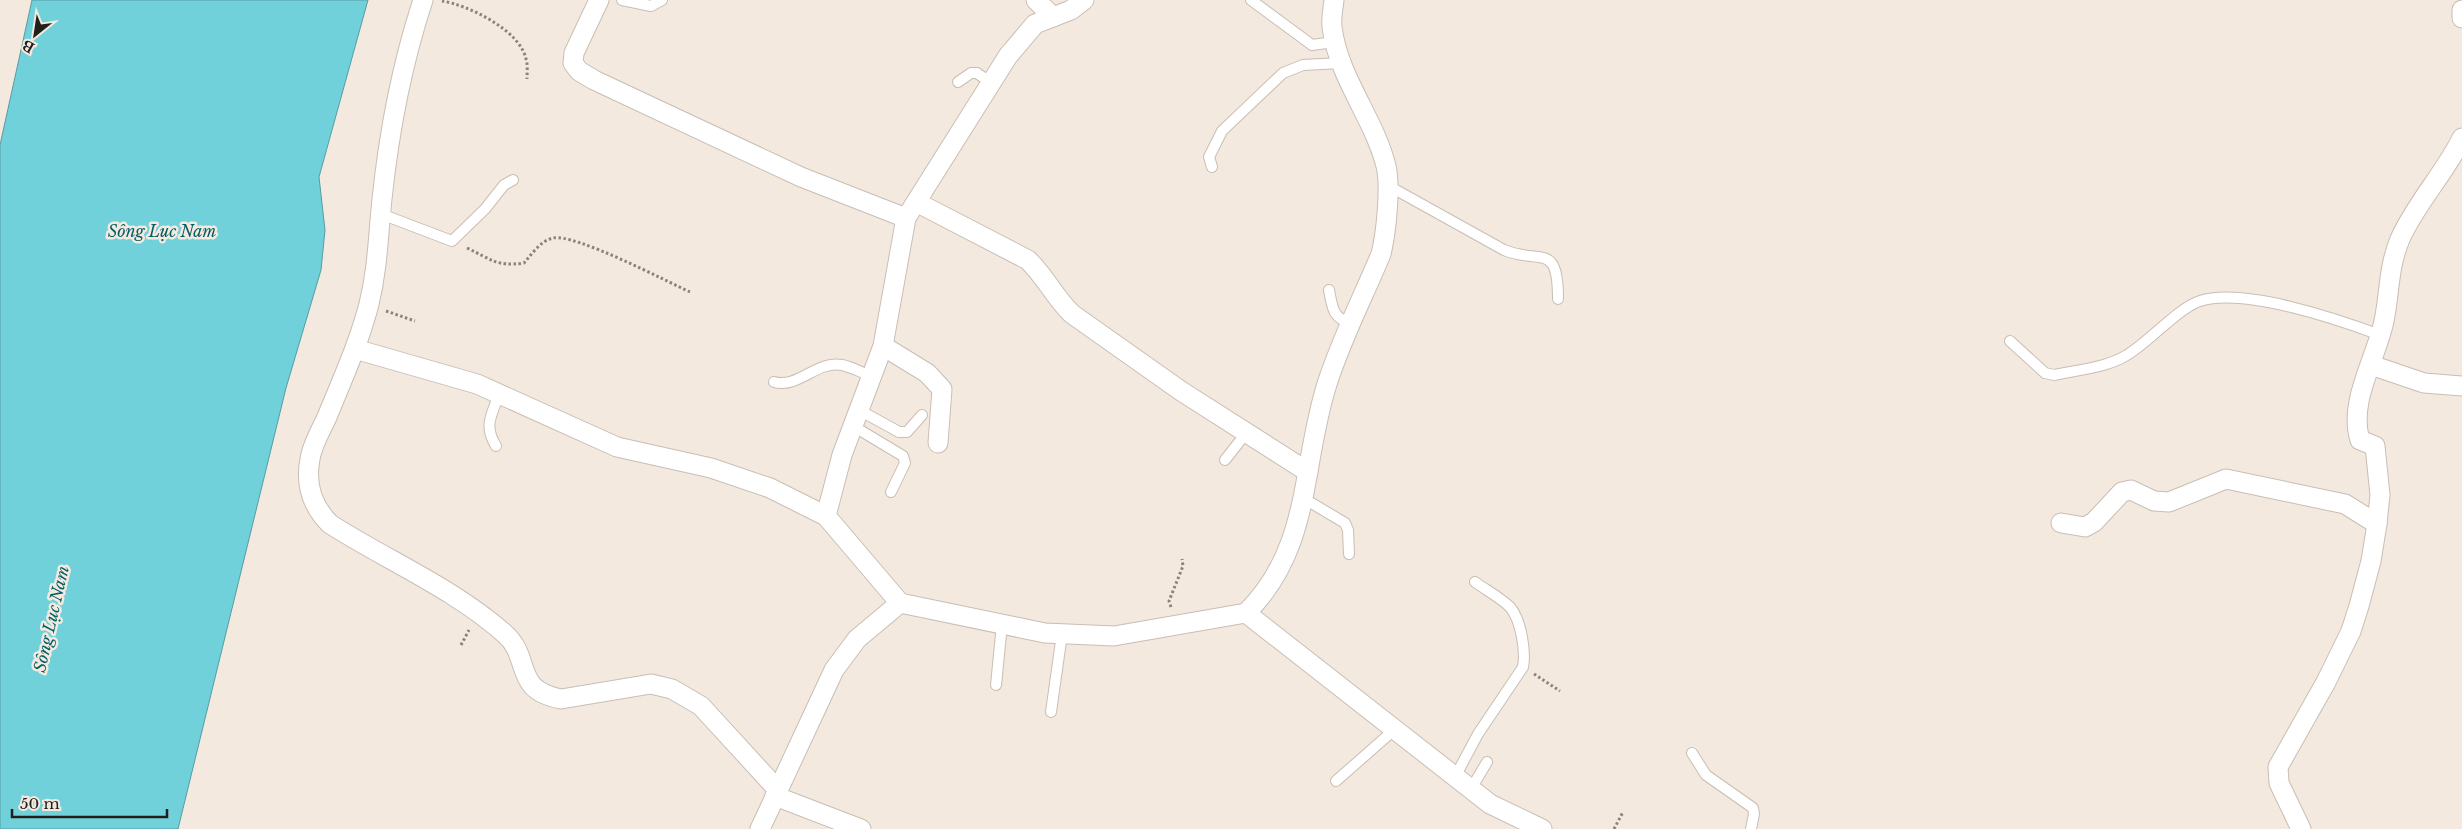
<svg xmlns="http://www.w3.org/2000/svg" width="2462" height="829" font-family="'Libre Baskerville',serif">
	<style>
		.water { fill: #70d1da; stroke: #599ba1 }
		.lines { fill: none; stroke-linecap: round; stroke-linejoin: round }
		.lane-casing { stroke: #c8beb4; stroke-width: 12 }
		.street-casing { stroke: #c8beb4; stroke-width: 21 }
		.path { stroke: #8a837d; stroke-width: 3; stroke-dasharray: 2.5 2.5; stroke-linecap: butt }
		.lane { stroke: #fff; stroke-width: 10 }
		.street { stroke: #fff; stroke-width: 19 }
		.labels { text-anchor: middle; stroke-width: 5; stroke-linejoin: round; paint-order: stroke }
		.water-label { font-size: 16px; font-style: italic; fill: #035d64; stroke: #f3e9df }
	</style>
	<rect width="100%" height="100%" fill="#f3e9df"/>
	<!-- water -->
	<path class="water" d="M32,0H368L319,177L325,230L321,270L286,388L178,829H0V145Z"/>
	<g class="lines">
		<!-- lane casing -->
		<g class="lane-casing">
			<g id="lane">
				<path d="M622,0L651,6L662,0"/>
				<path d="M1251,0L1312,45L1334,42"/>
				<path d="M958,82L971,73H977L991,83"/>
				<path d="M1212,167L1209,157L1222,131L1283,73L1303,65L1341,63"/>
				<path d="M1387,185L1504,250C1541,265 1558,241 1558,299"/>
				<path d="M381,214L452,241L485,209L504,185L513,180"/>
				<path d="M1329,290C1333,310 1332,316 1352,325"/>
				<path d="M2010,341L2045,373L2054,375C2077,370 2106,368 2127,355C2148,343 2178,308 2200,301C2243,287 2337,319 2380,335"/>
				<path d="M774,382C798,389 817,360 842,365C852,367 862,373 872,376"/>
				<path d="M859,410L899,432H907L922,415"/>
				<path d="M853,426L903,456L905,463L891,492"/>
				<path d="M496,446C483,425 492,415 499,394"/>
				<path d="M1225,460L1247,432"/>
				<path d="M1303,498L1345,523L1348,530L1349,554"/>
				<path d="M996,685L1002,624"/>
				<path d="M1051,712L1062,634"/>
				<path d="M1692,753L1706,775L1753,808L1754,814L1751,829"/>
				<path d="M1455,777L1478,734L1523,667C1526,651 1521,620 1510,607C1501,598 1486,590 1475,582"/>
				<path d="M1336,781L1394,730"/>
				<path d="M1471,789L1487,762"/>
			</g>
		</g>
		<!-- street casing -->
		<g class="street-casing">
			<g id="street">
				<path d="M423,0C402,64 389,132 382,199C378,236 378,267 369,304C359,343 342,380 327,417C321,430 312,445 310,459C305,485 312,506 330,524C388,561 453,588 505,634C532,658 512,690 561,699L651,684L672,689L701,706L778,790"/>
				<path d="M599,0L574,53L573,63L579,71L594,80L801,177L906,218"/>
				<path d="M1036,0L1053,17"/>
				<path d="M2462,10V18"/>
				<path d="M918,203L1028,260C1045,276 1055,298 1072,314L1181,391L1308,472"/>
				<path d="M883,346L927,373L942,389L938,443"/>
				<path d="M355,349L477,384L617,447L711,468L770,488L826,516L900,603L1045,633L1114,636L1246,613C1312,548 1301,465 1327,384C1341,340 1363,297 1381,254C1386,234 1391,187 1386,166C1374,118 1338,77 1332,27C1331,18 1333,9 1334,0"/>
				<path d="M2371,365L2424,383L2462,386"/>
				<path d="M826,516L842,455L883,346L906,218L1008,56L1035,24L1071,10L1084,0"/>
				<path d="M2061,523L2085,527L2094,522L2122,492L2131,490L2154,501L2169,502L2226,479L2345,504L2377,524"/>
				<path d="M1246,613L1490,804L1542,829"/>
				<path d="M775,796L861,829"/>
				<path d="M760,829L834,670L857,639L900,603"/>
				<path d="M2301,829L2279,783L2278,767L2326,682L2351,631L2359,606L2371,561L2377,524L2380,495L2375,446L2360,440C2348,402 2376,359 2384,321C2390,292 2388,268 2400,239C2416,203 2445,173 2462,138"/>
			</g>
		</g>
		<!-- path -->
		<g class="path">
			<path d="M442,1C468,5 520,30 526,59C528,65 527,73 527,79"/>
			<path d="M467,248C491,259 496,267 524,263C532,254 540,241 553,238C574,233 666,281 690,292"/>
			<path d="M386,311L415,321"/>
			<path d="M1171,607L1169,601L1183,566L1182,559"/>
			<path d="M461,645L469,630"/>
			<path d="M1534,674L1560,691"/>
			<path d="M1614,829L1623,812"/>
		</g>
		<!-- lane -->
		<use href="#lane" class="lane"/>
		<!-- street -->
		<use href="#street" class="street"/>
	</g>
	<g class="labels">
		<!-- water labels -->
		<g class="water-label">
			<text x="162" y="237">Sông Lục Nam</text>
			<text transform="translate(51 619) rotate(-77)" y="6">Sông Lục Nam</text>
		</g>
	</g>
	<!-- north arrow -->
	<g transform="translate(35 35) rotate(210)" stroke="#f3e9df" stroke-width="4" paint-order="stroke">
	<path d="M0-4L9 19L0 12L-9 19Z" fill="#221e1b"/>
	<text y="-8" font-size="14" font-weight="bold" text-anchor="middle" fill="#221e1b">B</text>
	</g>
	<!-- scale -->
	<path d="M12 809v8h155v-8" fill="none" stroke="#221e1b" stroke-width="2.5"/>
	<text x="20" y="809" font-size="15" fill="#221e1b" stroke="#f3e9df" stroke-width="4" paint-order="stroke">50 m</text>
</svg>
